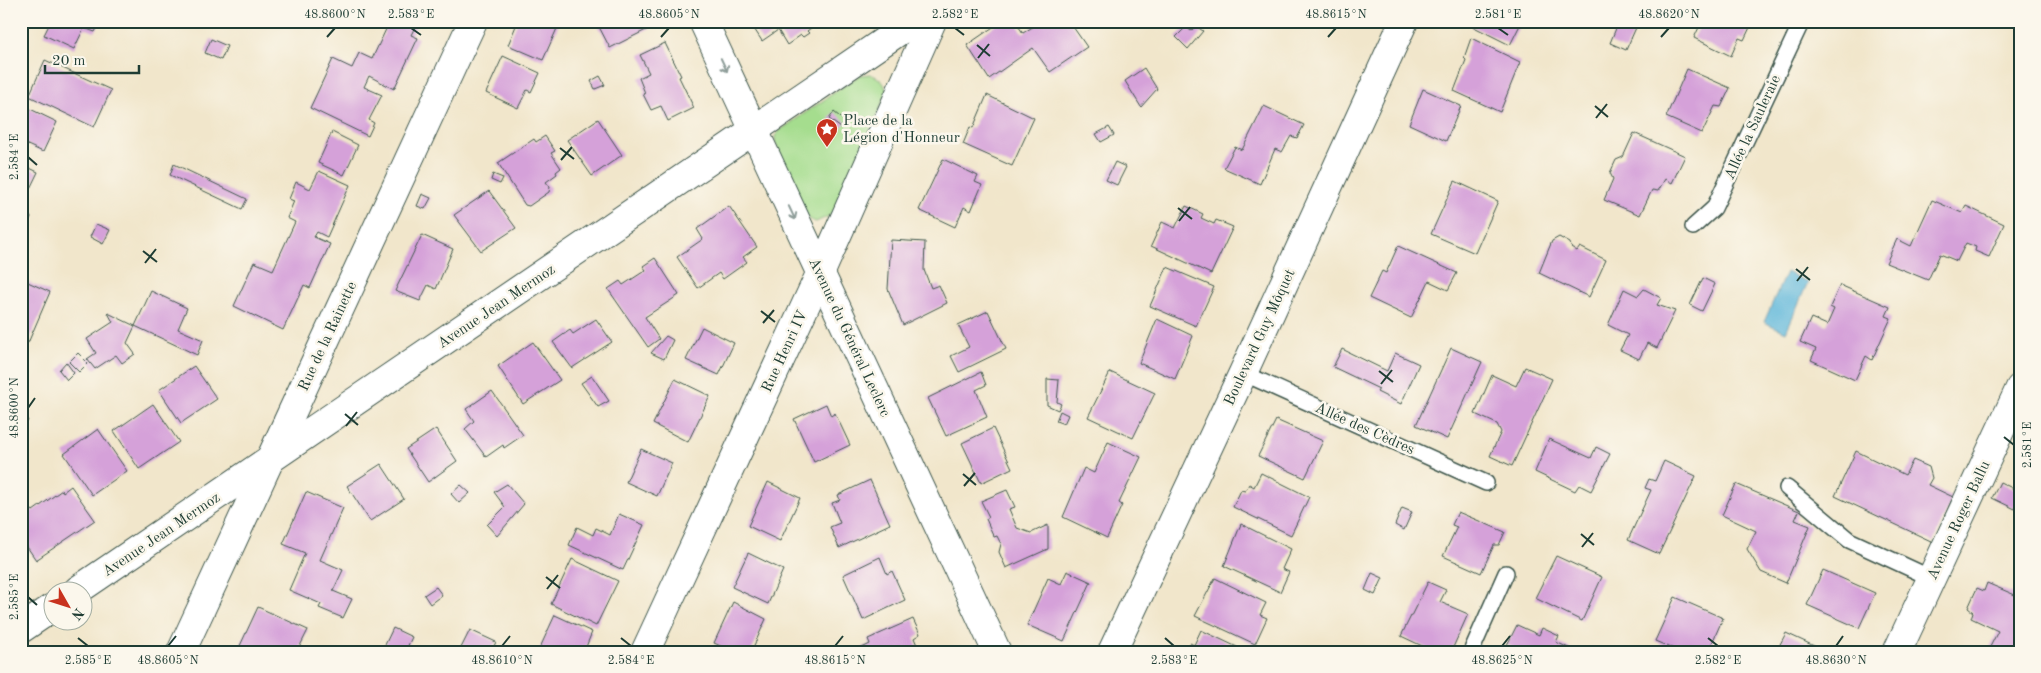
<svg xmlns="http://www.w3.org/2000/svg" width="2041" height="673" font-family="'Old Standard TT',serif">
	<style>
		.green { fill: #a5dd8e; stroke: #628d61 }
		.water { fill: #5cb6da; stroke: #3e7a87 }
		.building { fill: #d5a1d9 }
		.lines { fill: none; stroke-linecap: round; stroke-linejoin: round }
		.lane-casing { stroke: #3e564b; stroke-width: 18 }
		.street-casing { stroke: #3e564b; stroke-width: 30 }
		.lane { stroke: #fff; stroke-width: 15 }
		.street { stroke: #fff; stroke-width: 28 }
		.oneway { stroke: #8f9e9a }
		.ticks { fill: none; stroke: #1f3d34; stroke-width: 2 }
		.labels { text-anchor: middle; stroke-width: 5; stroke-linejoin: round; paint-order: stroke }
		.poi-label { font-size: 15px; fill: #1f3d34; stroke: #fbf7ec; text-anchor: start }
		.street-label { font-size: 15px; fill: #1f3d34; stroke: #fbf7ec }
		.neatline { fill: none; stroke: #1f3d34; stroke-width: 2 }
		.ticks-label { font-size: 12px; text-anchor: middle; fill: #1f3d34 }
	</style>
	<rect width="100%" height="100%" fill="#fbf7ec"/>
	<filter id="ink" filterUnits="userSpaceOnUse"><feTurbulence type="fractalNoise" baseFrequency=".02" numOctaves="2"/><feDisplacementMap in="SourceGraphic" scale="10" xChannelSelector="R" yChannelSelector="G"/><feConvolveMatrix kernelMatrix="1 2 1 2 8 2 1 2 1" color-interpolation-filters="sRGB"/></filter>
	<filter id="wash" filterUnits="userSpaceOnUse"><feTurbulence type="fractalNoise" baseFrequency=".0096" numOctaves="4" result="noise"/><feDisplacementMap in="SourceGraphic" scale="20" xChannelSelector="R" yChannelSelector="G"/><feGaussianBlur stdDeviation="1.12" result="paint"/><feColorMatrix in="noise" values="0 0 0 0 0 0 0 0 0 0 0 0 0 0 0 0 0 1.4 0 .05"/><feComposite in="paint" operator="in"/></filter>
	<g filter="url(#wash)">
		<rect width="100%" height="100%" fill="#f1e6cb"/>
		<!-- green -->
		<path class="green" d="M870,74C880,78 884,81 887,92L833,214L816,222L808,219L775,142V136L779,131L860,75Z"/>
		<!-- water -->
		<path class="water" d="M1786,272L1808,282L1786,332L1764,322Z"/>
		<g id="blocks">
			<!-- building -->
			<g class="building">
				<path d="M51,21H101L95,32L84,28L74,49L44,35Z"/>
				<path d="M385,21H418L411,35L418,38L394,89L369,76L364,87L382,95L369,120L374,123L368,136L310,108L333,59L352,68L359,53L372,59L388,25Z"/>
				<path d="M518,21H553L559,24L543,60L508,45Z"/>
				<path d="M596,21H650L652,27L610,48Z"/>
				<path d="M749,21H820L807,31L809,33L803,37L801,35L787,45L778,30L762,41Z"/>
				<path d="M1002,21H1015L1023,33L1042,21H1069L1087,47L1050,72L1033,48L989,79L967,45Z"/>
				<path d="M1472,21H1522L1510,45L1470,25Z"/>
				<path d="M1619,21H1639L1626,50L1610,43Z"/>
				<path d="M1702,21H1753L1744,40L1739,38L1731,56L1694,38Z"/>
				<path d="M1196,26L1203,31L1188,49L1176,37L1186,27L1191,31Z"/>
				<path d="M1471,38L1520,62L1500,112L1454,91L1466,60L1464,58Z"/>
				<path d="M211,39L227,46L221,60L205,53Z"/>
				<path d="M665,43L681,76L679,77L694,108L668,121L661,106L651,110L643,94L645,93L639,78L649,73L640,55Z"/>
				<path d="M503,56L540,73L531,92L527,90L518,108L486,93Z"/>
				<path d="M45,60L111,90L94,127L29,96Z"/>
				<path d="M1144,68L1157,89L1141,107L1125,81Z"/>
				<path d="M1687,69L1730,88L1721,107L1715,106L1702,133L1666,117Z"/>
				<path d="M600,76L605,85L595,89L591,81Z"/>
				<path d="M1423,89L1461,106L1446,141L1409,124Z"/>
				<path d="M987,95L1034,118L1012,166L963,144L970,127L973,128Z"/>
				<path d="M24,106L57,122L43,152L21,142V111Z"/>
				<path d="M1264,106L1304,125L1297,138L1291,136L1282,152L1275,149L1260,184L1224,168L1235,147L1242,150Z"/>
				<path d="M834,112L846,122L841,128L829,119Z"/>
				<path d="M598,119L622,155L592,176L567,140Z"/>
				<path d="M1109,127L1114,135L1101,142L1096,134Z"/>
				<path d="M332,132L358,145L344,175L318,163Z"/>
				<path d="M1634,133L1685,156L1672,183L1665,179L1658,191L1652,190L1640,215L1604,200L1613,179L1610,173L1616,160L1623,157Z"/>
				<path d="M545,136L555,151L551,153L561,168L556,172L557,174L546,182L550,187L549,192L529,206L525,205L498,163L534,139L536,142Z"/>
				<path d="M943,159L978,176L975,182L982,185L971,211L964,207L955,227L919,210Z"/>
				<path d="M1115,162L1126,167L1117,185L1106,180Z"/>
				<path d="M21,164L38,172L21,207Z"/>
				<path d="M174,164L247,199L242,209L170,175Z"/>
				<path d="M319,171L350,185L327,237L317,232L314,237L330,244L310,288L304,285L283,330L234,306L254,262L273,270L295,222L287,218L294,201L289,199L296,182L310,189Z"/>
				<path d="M493,174L503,178L500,184L491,180Z"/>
				<path d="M1455,181L1498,201L1475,253L1431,234Z"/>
				<path d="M489,191L516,228L481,251L454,215Z"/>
				<path d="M422,194L431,198L425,209L417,206Z"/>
				<path d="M1932,200L1962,213L1966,206L2004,224L1989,257L1975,251L1976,247L1966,243L1957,261L1940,254L1928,280L1886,263L1897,239L1911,246Z"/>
				<path d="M729,206L757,247L743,257L747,262L723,279L719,273L698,288L677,257L703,239L697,229Z"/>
				<path d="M1186,206L1203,214L1201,218L1214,224L1216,220L1233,227L1211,274L1151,246L1162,222L1175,228Z"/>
				<path d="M21,212L31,217L21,239Z"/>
				<path d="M96,224L110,230L103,244L90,237Z"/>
				<path d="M422,235L453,249L436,289L428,285L420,301L395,291Z"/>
				<path d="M1559,237L1570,243L1571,247L1577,251L1580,247L1606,260L1589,297L1539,273L1552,241Z"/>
				<path d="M891,240L925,242L924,270L931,288L939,285L947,303L903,325L888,289Z"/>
				<path d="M1398,246L1457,273L1448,290L1429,281L1411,318L1369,298L1382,271L1386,273Z"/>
				<path d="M655,258L679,295L645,317L659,339L648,347L608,289L620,281L623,285L646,270L643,266Z"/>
				<path d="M1167,267L1214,287L1196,326L1150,306Z"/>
				<path d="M1703,278L1715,284L1702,311L1690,305Z"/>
				<path d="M21,279L50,292L28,343L21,340Z"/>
				<path d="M1840,285L1890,307L1886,316L1891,318L1872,360L1866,356L1855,380L1811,360L1816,349L1800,342L1811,318L1827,325L1834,309L1830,307Z"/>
				<path d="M1624,289L1638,296L1644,289L1661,298L1657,305L1675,311L1657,348L1647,343L1639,359L1620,350L1628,335L1608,325Z"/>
				<path d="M151,291L187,308L178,329L203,340L197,355L135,326Z"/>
				<path d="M988,311L1006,349L959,372L951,356L969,347L958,325Z"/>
				<path d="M108,313L135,326L127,343L135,354L122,363L116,355L95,369L87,359L96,353L87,339L113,322Z"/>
				<path d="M596,319L612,342L572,368L553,342L570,330L573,334Z"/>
				<path d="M1157,319L1193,336L1175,379L1139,363Z"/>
				<path d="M702,327L734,343L719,375L686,360Z"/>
				<path d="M666,336L673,340L664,359L651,353Z"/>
				<path d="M533,342L560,380L523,404L498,366Z"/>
				<path d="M1451,348L1482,362L1447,439L1416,425Z"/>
				<path d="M1342,349L1387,371L1395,353L1419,364L1401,404L1377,392L1379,389L1333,367Z"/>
				<path d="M78,353L88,363L79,372L69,362Z"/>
				<path d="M66,362L74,373L67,380L59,370Z"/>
				<path d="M194,366L217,399L181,423L159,390Z"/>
				<path d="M1525,367L1552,379L1512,466L1490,456L1501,432L1497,424L1475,414L1492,375L1516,386Z"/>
				<path d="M981,372L986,385L976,390L987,417L946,436L928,398Z"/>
				<path d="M1110,372L1155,393L1133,438L1088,417Z"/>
				<path d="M592,376L609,401L598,407L581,383Z"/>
				<path d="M675,379L710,396L688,442L653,424Z"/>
				<path d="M1047,379L1059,380L1057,402L1061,404L1058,410L1047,405Z"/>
				<path d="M492,391L523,435L504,448L503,445L486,457L465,429L474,421L466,409Z"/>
				<path d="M153,404L179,442L139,469L114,431Z"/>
				<path d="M826,404L831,416L835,413L850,445L814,462L794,419Z"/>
				<path d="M1060,411L1068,415L1064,424L1056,421Z"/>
				<path d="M23,413L28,421L21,427V415Z"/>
				<path d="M1276,420L1323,441L1305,478L1258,456Z"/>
				<path d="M993,428L1012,468L981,483L962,443Z"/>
				<path d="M98,429L127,471L92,495L64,454Z"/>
				<path d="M436,429L457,461L428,482L406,449Z"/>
				<path d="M1549,439L1591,458L1596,447L1610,454L1591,491L1579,485L1575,491L1535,472Z"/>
				<path d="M1108,442L1141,457L1119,503L1122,505L1107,538L1063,517L1084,468L1094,473Z"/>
				<path d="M641,449L672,463L657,496L626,482Z"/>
				<path d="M1856,451L1905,475L1913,460L1929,467L1932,478L1928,485L1953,497L1933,542L1835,496Z"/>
				<path d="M1664,461L1696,476L1659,554L1628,540L1651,490L1645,488L1649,479L1655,481Z"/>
				<path d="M381,464L404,499L370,521L347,486Z"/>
				<path d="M1261,473L1309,497L1291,535L1233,507L1241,490L1245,491L1249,484L1254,487Z"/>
				<path d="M870,480L890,524L839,548L830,527L840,523L832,503L840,500L838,495Z"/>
				<path d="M768,482L800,498L780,541L748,526Z"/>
				<path d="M2000,482L2020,492V500L2015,509L1992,498Z"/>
				<path d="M507,484L524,504L497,536L487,525L505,507L494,492Z"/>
				<path d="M1736,484L1799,511L1795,520L1810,526L1786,583L1761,572L1747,549L1756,531L1722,515Z"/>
				<path d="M461,485L470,493L459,503L451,494Z"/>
				<path d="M71,486L95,520L36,560L21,538L23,516L33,510V511L62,490L63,492Z"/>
				<path d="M1007,490L1015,507L1009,509L1017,528L1031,533L1048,525V549L1006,568L999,552L1001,544L997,536L994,537L986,519L989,517L981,501Z"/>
				<path d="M306,492L343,508L320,560L343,570L333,591L352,599L343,618L319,608L321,604L289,590L305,553L283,544Z"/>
				<path d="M1402,508L1412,512L1404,530L1395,525Z"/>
				<path d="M1458,512L1505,532L1499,545H1494L1481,573L1443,556L1457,527L1452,525Z"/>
				<path d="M619,514L644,525L623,570L569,545L577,527L593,535L596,528L610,535Z"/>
				<path d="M1241,524L1291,549L1282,569L1289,572L1280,592L1224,566Z"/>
				<path d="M748,553L783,570L768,604L732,587Z"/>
				<path d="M1556,556L1602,577L1582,621L1535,598Z"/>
				<path d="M880,557L887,574L892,571L905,600L863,620L843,575Z"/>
				<path d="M572,559L618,581L596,626L551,604Z"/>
				<path d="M1823,570L1875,593L1859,628L1807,605Z"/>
				<path d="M1067,571L1091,582L1064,641L1027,625L1048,578L1061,584Z"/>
				<path d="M1372,573L1383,578L1375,595L1365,590Z"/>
				<path d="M1215,578L1266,603L1260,615L1267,618L1255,644L1195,616Z"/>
				<path d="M1428,582L1446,590L1440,602L1468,614L1451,652H1435L1401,636Z"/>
				<path d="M1987,583L2015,595L2020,606V652H1995L1989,649L1998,631L1971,618L1973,612L1968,608L1977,588L1984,591Z"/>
				<path d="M436,587L442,595L430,604L424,595Z"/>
				<path d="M1675,597L1723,618L1708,652H1681L1655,641Z"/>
				<path d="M733,602L766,619L751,652H734L714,643Z"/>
				<path d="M258,607L308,630L297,652H247L239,648Z"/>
				<path d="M555,615L592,632L584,652H538Z"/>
				<path d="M913,619L920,634L914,638L920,652H859L858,650L870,644L868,639Z"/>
				<path d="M1517,625L1539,635L1542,628L1559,636L1556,642L1577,652H1513L1515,648L1507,645Z"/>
				<path d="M393,628L412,637L405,652H395L384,647Z"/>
				<path d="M470,630L496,642L491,652H469L461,648Z"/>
				<path d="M1201,630L1237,647L1234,652H1185L1190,643L1194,645Z"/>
				<path d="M1786,633L1827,652H1776Z"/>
			</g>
		</g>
	</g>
	<g filter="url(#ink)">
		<use href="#blocks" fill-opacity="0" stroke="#3e564b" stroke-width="1"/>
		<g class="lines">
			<!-- lane casing -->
			<g class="lane-casing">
				<g id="lane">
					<path d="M1693,227L1714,208L1802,21"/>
					<path d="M1243,373L1486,483"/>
					<path d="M1787,488L1849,540L1931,578"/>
					<path d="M1471,652L1506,573"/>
				</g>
			</g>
			<!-- street casing -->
			<g class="street-casing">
				<g id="street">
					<path d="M703,21L997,652"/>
					<path d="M78,590L914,21"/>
					<path d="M21,629L52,608"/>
					<path d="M181,652L473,21"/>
					<path d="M645,652L820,274L932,21"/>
					<path d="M1112,652L1243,373L1404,21"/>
					<path d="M1897,652L2020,388"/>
				</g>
			</g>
			<!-- lane -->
			<use href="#lane" class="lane"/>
			<!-- street -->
			<use href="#street" class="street"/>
		</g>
		<!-- one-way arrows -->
		<defs><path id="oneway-shaft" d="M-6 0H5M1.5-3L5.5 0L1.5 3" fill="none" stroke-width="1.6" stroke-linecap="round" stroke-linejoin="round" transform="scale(1.25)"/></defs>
		<g class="oneway">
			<use href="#oneway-shaft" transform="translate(724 65) rotate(65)"/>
			<use href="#oneway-shaft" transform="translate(792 213) rotate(65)"/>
		</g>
	</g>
	<!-- ticks -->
	<path class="ticks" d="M411,28L421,35M955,28L964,35M1498,28L1508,35M327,37L335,28M661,37L669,28M1328,37L1336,28M1661,37L1669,28M977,45L990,56M978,58L989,44M1595,106L1608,117M1596,118L1607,104M560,148L574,159M28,157L37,165M561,160L572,147M1178,208L1192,219M1179,221L1190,207M143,251L157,262M145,263L156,249M1796,269L1810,280M1797,281L1808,267M761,311L775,322M763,323L774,310M1379,371L1393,382M1381,384L1392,370M28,408L35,398M345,414L358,425M346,426L357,412M2004,437L2014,445M963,474L976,485M964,486L975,473M1581,534L1594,545M1582,547L1593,533M546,577L560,588M547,589L558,575M28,597L37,605M78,638L88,646M621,638L631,646M1165,638L1174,646M1708,638L1718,646M168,646L176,636M502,646L510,636M835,646L843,636M1502,646L1510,636M1836,646L1843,636"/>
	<!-- icons -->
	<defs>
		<g id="sight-pin" transform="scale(1.125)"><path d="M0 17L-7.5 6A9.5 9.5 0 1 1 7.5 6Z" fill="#c8321e" stroke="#fbf7ec"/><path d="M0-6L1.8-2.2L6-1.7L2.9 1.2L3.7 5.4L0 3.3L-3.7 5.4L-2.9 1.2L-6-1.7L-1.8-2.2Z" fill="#fff"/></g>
	</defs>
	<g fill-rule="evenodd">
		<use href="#sight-pin" x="827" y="129"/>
	</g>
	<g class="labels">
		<!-- poi labels -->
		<g class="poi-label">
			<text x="843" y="125">Place de la<tspan x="843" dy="17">Légion d'Honneur</tspan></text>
		</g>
		<!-- street labels -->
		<g class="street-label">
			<text transform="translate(1752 127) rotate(-65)" y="5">Allée la Sauleraie</text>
			<text transform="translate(496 306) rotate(-34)" y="5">Avenue Jean Mermoz</text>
			<text transform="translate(327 336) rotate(-65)" y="5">Rue de la Rainette</text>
			<text transform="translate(850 337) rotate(65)" y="5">Avenue du Général Leclerc</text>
			<text transform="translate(1259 337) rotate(-65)" y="5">Boulevard Guy Môquet</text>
			<text transform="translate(784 351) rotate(-65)" y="5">Rue Henri IV</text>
			<text transform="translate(1365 428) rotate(24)" y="5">Allée des Cèdres</text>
			<text transform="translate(1958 520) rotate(-65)" y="5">Avenue Roger Ballu</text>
			<text transform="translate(161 534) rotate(-34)" y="5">Avenue Jean Mermoz</text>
		</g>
	</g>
	<!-- margin -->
	<rect width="2041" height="673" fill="none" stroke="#fbf7ec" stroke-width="55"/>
	<!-- north arrow -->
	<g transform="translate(68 606) rotate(129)"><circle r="24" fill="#fbf7ec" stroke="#a3ada2"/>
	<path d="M0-4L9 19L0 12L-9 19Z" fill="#c8321e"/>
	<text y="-8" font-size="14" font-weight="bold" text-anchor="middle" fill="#1f3d34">N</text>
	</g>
	<!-- scale -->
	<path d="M45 65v8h94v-8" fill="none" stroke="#1f3d34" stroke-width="2.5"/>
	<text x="52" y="65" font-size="15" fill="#1f3d34" stroke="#fbf7ec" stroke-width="4" paint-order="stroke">20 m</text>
	<rect x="28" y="28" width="1986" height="618" class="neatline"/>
	<g class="ticks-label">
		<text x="335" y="18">48.8600°N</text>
		<text x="411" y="18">2.583°E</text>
		<text x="669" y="18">48.8605°N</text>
		<text x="955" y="18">2.582°E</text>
		<text x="1336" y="18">48.8615°N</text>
		<text x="1498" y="18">2.581°E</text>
		<text x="1669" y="18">48.8620°N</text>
		<text transform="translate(14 157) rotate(-90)" y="4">2.584°E</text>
		<text transform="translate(14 408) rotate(-90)" y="4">48.8600°N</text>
		<text transform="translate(2027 445) rotate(-90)" y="4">2.581°E</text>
		<text transform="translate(14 597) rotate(-90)" y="4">2.585°E</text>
		<text x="88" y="664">2.585°E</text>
		<text x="168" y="664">48.8605°N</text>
		<text x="502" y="664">48.8610°N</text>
		<text x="631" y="664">2.584°E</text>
		<text x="835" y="664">48.8615°N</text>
		<text x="1174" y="664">2.583°E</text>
		<text x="1502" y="664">48.8625°N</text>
		<text x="1718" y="664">2.582°E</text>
		<text x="1836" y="664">48.8630°N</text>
	</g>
</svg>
